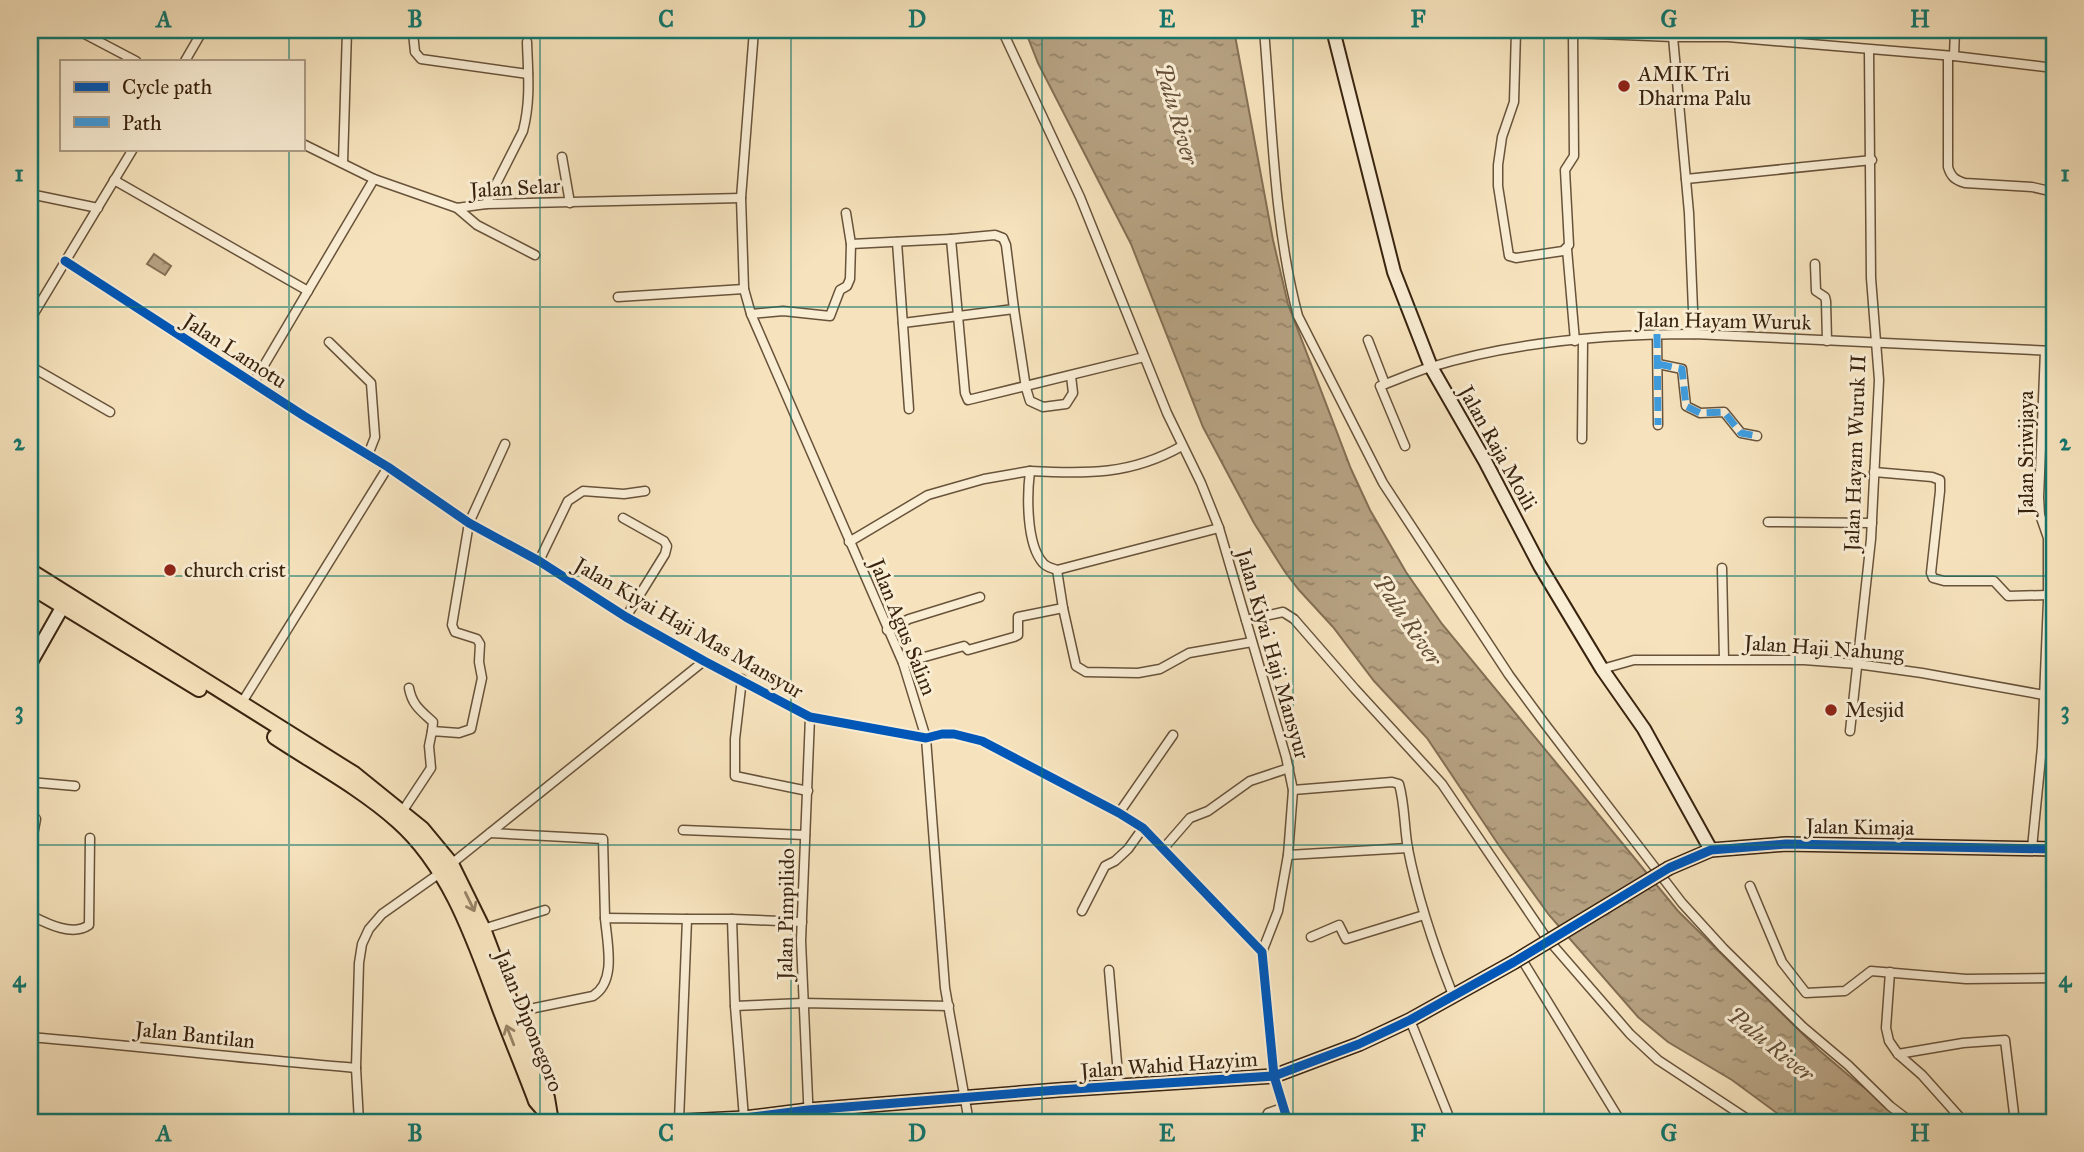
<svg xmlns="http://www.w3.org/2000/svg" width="2084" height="1152" font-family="'IM FELL Great Primer',serif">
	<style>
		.water { fill: url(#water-ripples); stroke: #846f54; stroke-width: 2 }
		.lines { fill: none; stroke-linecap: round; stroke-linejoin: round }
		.street-casing { stroke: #68533a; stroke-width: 11 }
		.secondary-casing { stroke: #39230f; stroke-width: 16 }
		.highway-casing { stroke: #39230f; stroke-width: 18 }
		.street { stroke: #f9edd4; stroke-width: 8 }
		.secondary { stroke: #f9edd4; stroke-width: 12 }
		.highway { stroke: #f6e3bd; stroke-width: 14 }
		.secondary-bridge-casing { stroke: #39230f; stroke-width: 16; stroke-linecap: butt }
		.secondary-bridge { stroke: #f9edd4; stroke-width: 12 }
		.quiet { stroke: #3e9cde; stroke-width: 7; stroke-dasharray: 14 7; stroke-linecap: butt }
		.cycleway-casing { stroke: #f9edd4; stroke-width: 13 }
		.cycleway { stroke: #0057b8; stroke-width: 9 }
		.oneway { stroke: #988366 }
		.grid { fill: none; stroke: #0f766e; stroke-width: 2; stroke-opacity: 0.55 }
		.poi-dot { fill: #8f2418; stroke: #f9edd4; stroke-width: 2.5 }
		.labels { text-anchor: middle; stroke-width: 6; stroke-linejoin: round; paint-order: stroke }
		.poi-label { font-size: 21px; fill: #39230f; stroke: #f9edd4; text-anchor: start }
		.street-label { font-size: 21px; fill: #39230f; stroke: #f9edd4 }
		.water-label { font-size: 23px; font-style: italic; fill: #654f37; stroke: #f9edd4 }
		.neatline { fill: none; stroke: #0f766e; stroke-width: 2.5 }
		.grid-label { font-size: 23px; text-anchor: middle; font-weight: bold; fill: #0f766e }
	</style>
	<defs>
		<pattern id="water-ripples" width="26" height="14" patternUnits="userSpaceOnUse" patternTransform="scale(1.75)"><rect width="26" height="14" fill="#b6a282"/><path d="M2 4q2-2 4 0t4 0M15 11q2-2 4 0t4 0" fill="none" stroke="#958469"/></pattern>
	</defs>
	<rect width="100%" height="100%" fill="#f6e3bd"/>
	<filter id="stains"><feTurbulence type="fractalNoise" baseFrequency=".00286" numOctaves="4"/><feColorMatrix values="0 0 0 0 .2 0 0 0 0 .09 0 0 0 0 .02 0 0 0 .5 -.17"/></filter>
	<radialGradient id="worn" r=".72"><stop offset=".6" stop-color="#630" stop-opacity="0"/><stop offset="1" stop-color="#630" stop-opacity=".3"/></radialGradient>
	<!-- water -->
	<g class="water">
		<path d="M1025,30H1234L1273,240L1288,304L1351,469L1370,510L1406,572L1442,624L1678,911L1819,1050L1854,1080L1911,1122H1789L1732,1080L1668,1042L1638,1017L1549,915L1498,844L1427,738L1374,681L1333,627L1299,590L1285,572L1254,523L1203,427L1131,244L1038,63Z"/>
		<path d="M154,254L171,266L165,275L147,264Z"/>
	</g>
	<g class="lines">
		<!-- street casing -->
		<g class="street-casing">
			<g id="street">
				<path d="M77,30L136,61"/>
				<path d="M754,30L741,198L744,289L751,314L903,663L926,738L945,988L969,1122"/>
				<path d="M1002,30L1080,197L1167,413L1201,483L1219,528L1286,757L1293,790L1288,855L1278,911L1262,952"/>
				<path d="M1264,30C1272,123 1274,227 1298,316L1383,483L1509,675L1545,724L1682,903L1723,948L1803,1027L1848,1065L1890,1106L1911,1122"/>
				<path d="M1500,30L1673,37H1728L1954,56L2054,68"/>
				<path d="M1333,31L1349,30"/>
				<path d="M1516,31L1514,102L1502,137L1498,165V186L1509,256L1516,258L1563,251L1569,245L1565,170L1574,156L1573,34"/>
				<path d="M413,33L415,52L421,59L528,74"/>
				<path d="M1673,37L1689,213L1694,334"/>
				<path d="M1948,56V167C1951,177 1955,180 1965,183L2032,187L2054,192"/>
				<path d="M1954,56L1955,30"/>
				<path d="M185,61L203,30"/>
				<path d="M303,144L374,179L457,208L486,204L741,198"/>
				<path d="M562,157L570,203"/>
				<path d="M343,163L347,30"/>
				<path d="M1686,179L1872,160"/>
				<path d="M114,180L308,291"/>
				<path d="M30,194L98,208"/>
				<path d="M486,204L523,131C531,100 528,73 527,42"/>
				<path d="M457,208L477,225L535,255"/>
				<path d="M897,242L909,409"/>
				<path d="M851,244L951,239L965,393L968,400L1144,357"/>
				<path d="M1567,249L1575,341"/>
				<path d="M65,261L304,416L388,467L469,523L539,561L626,617L704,661L810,717L926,738L942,734H954L982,741L1119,813L1143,828L1262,952L1274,1076L1288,1122"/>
				<path d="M1815,264L1816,291L1825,297L1826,301L1827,341"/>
				<path d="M618,297L744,289"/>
				<path d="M1014,309L1026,388L1030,401L1043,407L1066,404L1073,393L1071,376"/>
				<path d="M751,314L783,311L830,316L840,290L847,286L850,279L851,244L846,213"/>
				<path d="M30,320L133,149"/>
				<path d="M903,323L1014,309L1006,245L1003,238L995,235L951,239"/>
				<path d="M1657,334L1658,425"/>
				<path d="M1368,340L1385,384"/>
				<path d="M329,342L371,383L375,437L368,455"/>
				<path d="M1658,364L1682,369L1686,406L1700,413L1724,412L1741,433L1757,436"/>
				<path d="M30,366L110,412"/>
				<path d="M253,384L374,179"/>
				<path d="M1582,439L1583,340"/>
				<path d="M1405,446L1380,386C1397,380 1414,372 1431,367C1513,342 1608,334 1694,334L2054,351"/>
				<path d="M1030,471C1087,474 1131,475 1182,446"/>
				<path d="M1874,472L1932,477L1940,480V491L1931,573L1933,578L1944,581H1994L2008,596L2048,595"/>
				<path d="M623,518L664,541L667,546L665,554L626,617"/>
				<path d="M1768,522L1872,523"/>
				<path d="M849,542L928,495L984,479L1030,471C1027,495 1026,544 1043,563C1046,567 1052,568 1057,570L1063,608L1076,666L1086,672L1138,673L1160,669L1189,653L1252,642"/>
				<path d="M539,561L568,501L583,491L624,494L645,491"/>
				<path d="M1722,568L1724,659"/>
				<path d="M1057,570L1219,528"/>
				<path d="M1246,620L1283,612L1294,619L1355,689L1442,784L1545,936L1630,1034L1658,1060L1752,1122"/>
				<path d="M887,630L909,619L980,597"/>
				<path d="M903,663L964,646L968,650L1014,637L1018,635V617L1063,608"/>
				<path d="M1602,669L1634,660H1804L1857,664L1922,673L2044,695"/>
				<path d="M742,679L735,739V776L808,791"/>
				<path d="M409,688C412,705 421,711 433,722L432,731"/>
				<path d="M241,704L388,467"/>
				<path d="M1850,731L1871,539L1879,380L1871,278L1869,51"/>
				<path d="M30,782L75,786"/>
				<path d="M1293,790L1392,782L1399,784C1405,805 1404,827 1408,849C1418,900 1434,947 1453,995"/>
				<path d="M402,812L431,768L429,746L432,731L459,733L471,729L482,678L479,662L480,644L477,639L455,632L452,625L469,523L505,444"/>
				<path d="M1119,813L1173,735"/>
				<path d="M683,830L805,835"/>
				<path d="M490,833L603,839L605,918"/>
				<path d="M2032,848L2042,747L2048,601V538L2040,515L2039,497L2045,351"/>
				<path d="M1163,849L1190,818L1208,811L1250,781L1289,768"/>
				<path d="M30,851L36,819"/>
				<path d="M1288,855L1408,848"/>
				<path d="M1750,886L1782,962L1806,993L1845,991L1871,971L1966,979L2054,978"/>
				<path d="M1082,911L1105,866L1115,861L1128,849L1143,828"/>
				<path d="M30,915C46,923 72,937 89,925L90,838"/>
				<path d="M687,919H732"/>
				<path d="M483,929L545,910"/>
				<path d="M1311,937L1339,925L1346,939L1424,915"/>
				<path d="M1521,958L1621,1122"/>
				<path d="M1109,970L1119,1086"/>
				<path d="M1890,972L1886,1028L1889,1041L1898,1054L1922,1075L1964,1122"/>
				<path d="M735,1006L803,1003L949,1006"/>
				<path d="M515,1012L593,996C617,981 607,943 605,918L687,919L679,1121"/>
				<path d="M1410,1020L1451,1122"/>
				<path d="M30,1037C139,1046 247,1059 356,1068"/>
				<path d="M1898,1054L1963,1043L2005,1040L2015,1122"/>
				<path d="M744,1118L735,1006L732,919L802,922"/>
				<path d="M359,1122L356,1068L359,963L362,944L369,929L382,914L440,873L704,661"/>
				<path d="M809,1122L801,941L810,717"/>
				<path d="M1264,1122L1268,1113L1282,1108"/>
				<path d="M2039,1122L2054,1120"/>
			</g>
		</g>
		<!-- secondary casing -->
		<g class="secondary-casing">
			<g id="secondary">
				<path d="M1333,30L1394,272L1431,367L1485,461L1540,566L1602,669L1644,729L1711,850"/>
				<path d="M30,664L63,606"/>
				<path d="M1669,868L1711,850L1786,844L2054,849"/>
				<path d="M663,1122L744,1118L808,1110L1058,1090L1274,1076L1359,1044L1410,1020L1514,962"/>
			</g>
		</g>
		<!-- highway casing -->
		<g class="highway-casing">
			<g id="highway">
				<path d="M30,571L354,774L422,829L451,864L483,929L547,1098L551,1122"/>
				<path d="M30,586L199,689"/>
				<path d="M275,737C316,764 361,788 398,821C451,868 475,942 499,1006C511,1038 524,1069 536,1101L549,1116"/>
			</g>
		</g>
		<!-- street -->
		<use href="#street" class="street"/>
		<!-- secondary -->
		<use href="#secondary" class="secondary"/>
		<!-- highway -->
		<use href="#highway" class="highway"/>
		<!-- secondary-bridge casing -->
		<g class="secondary-bridge-casing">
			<path id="secondary-bridge" d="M1514,962L1669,868"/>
		</g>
		<!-- secondary-bridge -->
		<use href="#secondary-bridge" class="secondary-bridge"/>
		<!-- quiet -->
		<g class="quiet">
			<path d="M1657,334L1658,425"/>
			<path d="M1658,364L1682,369L1686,406L1700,413L1724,412L1741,433L1757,436"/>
		</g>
		<!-- cycleway casing -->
		<g class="cycleway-casing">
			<g id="cycleway">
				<path d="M65,261L304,416L388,467L469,523L539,561L626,617L704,661L810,717L926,738L942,734H954L982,741L1119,813L1143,828L1262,952L1274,1076L1288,1122"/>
				<path d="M663,1122L744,1118L808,1110L1058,1090L1274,1076L1359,1044L1410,1020L1514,962L1669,868L1711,850L1786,844L2054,849"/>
			</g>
		</g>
		<!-- cycleway -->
		<use href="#cycleway" class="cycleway"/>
	</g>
	<!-- one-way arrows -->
	<defs><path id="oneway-shaft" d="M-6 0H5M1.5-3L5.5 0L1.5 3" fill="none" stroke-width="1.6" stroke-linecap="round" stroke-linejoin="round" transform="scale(1.75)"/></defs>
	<g class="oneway">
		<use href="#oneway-shaft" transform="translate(470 902) rotate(64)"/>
		<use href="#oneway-shaft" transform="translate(510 1035) rotate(-111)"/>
	</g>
	<!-- grid -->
	<path class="grid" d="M289,30V61M540,30V1122M791,30V1122M1042,30V1122M1293,30V1122M1544,30V1122M1795,30V1122M289,149V1122M30,307H2054M30,576H2054M30,845H2054"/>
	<!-- markers -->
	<g class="poi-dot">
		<circle cx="1624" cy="86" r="7"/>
		<circle cx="170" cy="570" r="7"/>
		<circle cx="1831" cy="710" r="7"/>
	</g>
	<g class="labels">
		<!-- poi labels -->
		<g class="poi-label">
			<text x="1638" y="81">AMIK Tri<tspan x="1638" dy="24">Dharma Palu</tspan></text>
			<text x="184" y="577">church crist</text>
			<text x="1845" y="717">Mesjid</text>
		</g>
		<!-- street labels -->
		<g class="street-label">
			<text transform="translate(515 188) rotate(-3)" y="7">Jalan Selar</text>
			<text transform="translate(1724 321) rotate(1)" y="7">Jalan Hayam Wuruk</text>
			<text transform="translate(235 351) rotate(33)" y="7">Jalan Lamotu</text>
			<text transform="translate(1498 448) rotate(61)" y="7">Jalan Raja Moili</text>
			<text transform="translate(1855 453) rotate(-88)" y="7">Jalan Hayam Wuruk II</text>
			<text transform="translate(2026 453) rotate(-90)" y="7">Jalan Sriwijaya</text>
			<text transform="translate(903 627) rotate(68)" y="7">Jalan Agus Salim</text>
			<text transform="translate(689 628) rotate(30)" y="7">Jalan Kiyai Haji Mas Mansyur</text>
			<text transform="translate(1824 648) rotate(4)" y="7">Jalan Haji Nahung</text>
			<text transform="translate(1273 654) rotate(74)" y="7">Jalan Kiyai Haji Mansyur</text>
			<text transform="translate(1860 827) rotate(1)" y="7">Jalan Kimaja</text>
			<text transform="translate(786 914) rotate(-89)" y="7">Jalan Pimpilido</text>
			<text transform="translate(529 1021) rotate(68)" y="7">Jalan Diponegoro</text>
			<text transform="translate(195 1035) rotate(6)" y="7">Jalan Bantilan</text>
			<text transform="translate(1169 1065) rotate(-4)" y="7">Jalan Wahid Hazyim</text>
		</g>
		<!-- water labels -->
		<g class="water-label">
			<text transform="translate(1177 114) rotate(74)" y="8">Palu River</text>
			<text transform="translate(1408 620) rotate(56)" y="8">Palu River</text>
			<text transform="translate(1771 1044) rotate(39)" y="8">Palu River</text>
		</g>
	</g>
	<!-- margin -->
	<rect width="2084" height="1152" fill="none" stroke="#f6e3bd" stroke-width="77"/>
	<!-- legend -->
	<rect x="60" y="60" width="245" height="91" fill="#f9edd4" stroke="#ac9c85" stroke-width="2"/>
	<rect x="74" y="82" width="35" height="10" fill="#0057b8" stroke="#ac9c85" stroke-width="2"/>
	<text x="122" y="94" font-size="21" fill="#39230f">Cycle path</text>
	<rect x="74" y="117" width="35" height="10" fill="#3e9cde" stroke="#ac9c85" stroke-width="2"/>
	<text x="122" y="130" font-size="21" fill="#39230f">Path</text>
	<rect x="38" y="38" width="2008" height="1076" class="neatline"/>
	<g class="grid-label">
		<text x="164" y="27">A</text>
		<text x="415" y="27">B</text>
		<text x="666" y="27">C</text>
		<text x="917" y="27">D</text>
		<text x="1167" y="27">E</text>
		<text x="1418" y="27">F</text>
		<text x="1669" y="27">G</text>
		<text x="1920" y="27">H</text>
		<text x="19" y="181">1</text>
		<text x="2065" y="181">1</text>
		<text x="19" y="450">2</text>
		<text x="2065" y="450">2</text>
		<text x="19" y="718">3</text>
		<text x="2065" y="718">3</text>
		<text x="19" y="987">4</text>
		<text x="2065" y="987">4</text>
		<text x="164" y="1141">A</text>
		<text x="415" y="1141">B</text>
		<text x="666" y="1141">C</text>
		<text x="917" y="1141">D</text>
		<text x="1167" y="1141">E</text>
		<text x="1418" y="1141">F</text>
		<text x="1669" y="1141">G</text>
		<text x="1920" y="1141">H</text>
	</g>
	<rect width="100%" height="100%" filter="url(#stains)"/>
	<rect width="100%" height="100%" fill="url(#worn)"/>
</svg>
